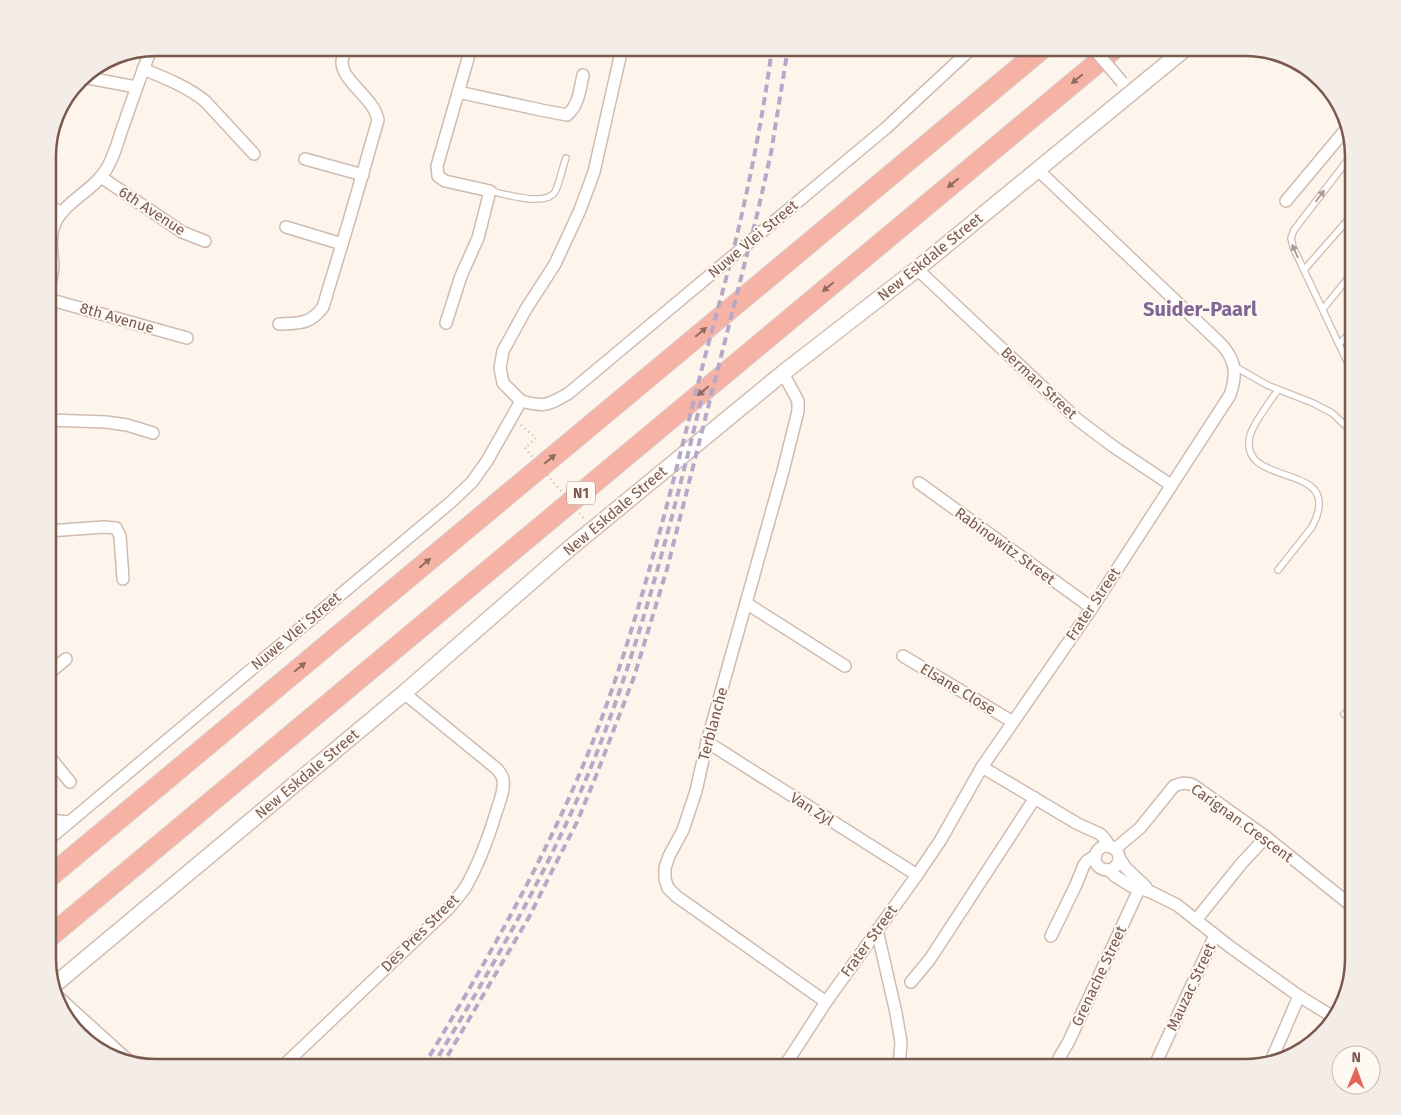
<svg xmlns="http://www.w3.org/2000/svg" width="1401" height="1115" font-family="'Fira Sans',sans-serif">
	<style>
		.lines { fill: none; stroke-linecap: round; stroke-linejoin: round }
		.lane-casing { stroke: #d0bbb0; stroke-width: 8 }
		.street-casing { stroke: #d0bbb0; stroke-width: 14 }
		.secondary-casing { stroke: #d5bdb1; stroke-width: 18 }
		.highway-casing { stroke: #d9d1cd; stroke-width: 22 }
		.path { stroke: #d8b4a6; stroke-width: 2.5; stroke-dasharray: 1 4; stroke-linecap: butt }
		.lane { stroke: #fff; stroke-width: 5.5 }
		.street { stroke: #fff; stroke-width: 11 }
		.secondary { stroke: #fff; stroke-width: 15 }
		.highway { stroke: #f5b2a5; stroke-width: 20 }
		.rail { stroke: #b6a9c8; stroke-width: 4; stroke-dasharray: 8 5; stroke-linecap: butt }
		.street-bridge-casing { stroke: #d0bbb0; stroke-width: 14; stroke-linecap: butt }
		.path-bridge { stroke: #d8b4a6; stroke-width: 2.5; stroke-dasharray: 1 4; stroke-linecap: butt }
		.street-bridge { stroke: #fff; stroke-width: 11 }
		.oneway { fill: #926b5f }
		.oneway2 { fill: #af9b95 }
		.labels { text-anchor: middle; stroke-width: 4; stroke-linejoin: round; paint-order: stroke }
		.shield { fill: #fff9f3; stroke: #a18980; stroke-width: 1 }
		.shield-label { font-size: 14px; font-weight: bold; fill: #79594e }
		.street-label { font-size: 15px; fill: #79594e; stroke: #fff9f3 }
		.district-label { font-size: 20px; font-weight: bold; fill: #806694; stroke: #fff9f3 }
		.rim { fill: none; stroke: #79594e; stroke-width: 2.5 }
	</style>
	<rect width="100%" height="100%" fill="#fdf5ec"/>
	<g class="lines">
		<!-- lane casing -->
		<g class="lane-casing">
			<g id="lane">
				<path d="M1353,153L1294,230L1291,238L1293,247L1353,374"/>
				<path d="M490,191C505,194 545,207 555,192C560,182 562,168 566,158"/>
				<path d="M1304,270L1353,214"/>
				<path d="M1323,309L1353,272"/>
				<path d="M1339,344L1353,330"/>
				<path d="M1234,366L1267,385L1313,403L1332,413L1347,427L1353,437"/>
				<path d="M1278,390C1271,400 1252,425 1250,436C1240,478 1305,469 1317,494C1322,504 1317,518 1312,527L1278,570"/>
				<path d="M1344,714L1353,708"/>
			</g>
		</g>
		<!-- street casing -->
		<g class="street-casing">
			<g id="street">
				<path d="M143,69C165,78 186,86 205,101L254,154"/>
				<path d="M83,77L136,87"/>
				<path d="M458,92L541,110L567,115C579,105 580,89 583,75"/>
				<path d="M305,159L363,175"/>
				<path d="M101,177L182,232L205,241"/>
				<path d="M1286,201L1347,128"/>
				<path d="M48,207L62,212"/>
				<path d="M286,227L342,244"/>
				<path d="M917,269L1078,420L1114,447L1171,485"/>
				<path d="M48,291C50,283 53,274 53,265C52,251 49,237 55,223C65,201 95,190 107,168C116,153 119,136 125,121C133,97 142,73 151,49"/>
				<path d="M48,299L187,338"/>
				<path d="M446,323L461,276L478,238L490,191L445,181L438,176L437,166L471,48"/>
				<path d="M279,324C298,323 310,325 323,307L349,221L378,120C374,98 343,82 342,63C342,58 344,52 346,48"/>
				<path d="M783,373L798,401V411L783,471L707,742L696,791L683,830L669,856L665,868V879L668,888L676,896L826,1002"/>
				<path d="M521,401L503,383L500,368L503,351L526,309L555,264L580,210L594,172L622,48"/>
				<path d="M48,420L106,422L127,425L153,433"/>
				<path d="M919,483L1092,608"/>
				<path d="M48,531L104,527L116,528L120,536L123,579"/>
				<path d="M746,603L845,666"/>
				<path d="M903,656L1013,722"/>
				<path d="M48,674L66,659"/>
				<path d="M707,742L917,875"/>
				<path d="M48,755L70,782"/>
				<path d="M982,767L1078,824L1100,834L1105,839L1110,847"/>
				<path d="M48,820L69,822"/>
				<path d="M48,840L451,502L472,482L487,461L521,401C544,407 548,406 569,393L886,128L972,48"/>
				<circle cx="1107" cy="858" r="12"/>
				<path d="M1115,849L1140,828L1174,786C1181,783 1186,782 1193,785L1266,837L1353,907"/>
				<path d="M1119,858L1126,868L1146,887"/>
				<path d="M1109,870L1115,876L1131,886L1151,892L1177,905L1229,946L1299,996L1330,1015L1335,1016"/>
				<path d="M1196,920L1241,864L1266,837"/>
				<path d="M877,930L896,1013L901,1042L899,1067"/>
				<path d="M1051,936L1075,887L1084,865L1087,861L1096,855"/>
				<path d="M911,982L930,959L1035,798"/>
				<path d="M55,994L131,1063"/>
				<path d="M1271,1061L1299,996"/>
				<path d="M282,1067L448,909C454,902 460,895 465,888C479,864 488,839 496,813C499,803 505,790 503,779C502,775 500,773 497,769L404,693"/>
				<path d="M784,1067L826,1002L917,875L940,841L982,767L1092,608L1230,395C1237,375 1236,361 1222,345L1038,170"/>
				<path d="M1054,1067L1069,1041L1142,883"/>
				<path d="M1154,1067L1215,935"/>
			</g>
		</g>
		<!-- secondary casing -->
		<g class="secondary-casing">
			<path id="secondary" d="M53,986L404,693L570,548L783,373L917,269L1186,48"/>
		</g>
		<!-- highway casing -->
		<g class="highway-casing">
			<g id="highway">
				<path d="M48,878L1043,48"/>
				<path d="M48,938L1115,48"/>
			</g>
		</g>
		<!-- path -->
		<path class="path" d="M521,425L536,438L525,448"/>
		<!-- lane -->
		<use href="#lane" class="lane"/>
		<!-- street -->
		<use href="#street" class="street"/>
		<!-- secondary -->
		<use href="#secondary" class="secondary"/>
		<!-- highway -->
		<use href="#highway" class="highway"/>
		<!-- rail -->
		<g class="rail">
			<path d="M423,1067C489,957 554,845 600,723C642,609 671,490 701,372C715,318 731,264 743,209C755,155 765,102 772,48"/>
			<path d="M432,1067C498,958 563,846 607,726C648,616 676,503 704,389"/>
			<path d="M441,1067L529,917L553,869L577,822L596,776L634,677L667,569L757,215L771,153L788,48"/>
		</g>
		<!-- street-bridge casing -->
		<g class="street-bridge-casing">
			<path id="street-bridge" d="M1093,48L1122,82"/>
		</g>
		<!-- path-bridge -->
		<path class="path-bridge" d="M525,448L585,520"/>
		<!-- street-bridge -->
		<use href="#street-bridge" class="street-bridge"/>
	</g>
	<!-- one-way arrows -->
	<defs><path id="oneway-solid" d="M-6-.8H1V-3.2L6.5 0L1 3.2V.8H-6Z" transform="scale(1.25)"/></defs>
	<g class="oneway">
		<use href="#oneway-solid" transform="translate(1077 79) rotate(140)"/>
		<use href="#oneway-solid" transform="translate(953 183) rotate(140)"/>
		<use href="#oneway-solid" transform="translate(828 287) rotate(140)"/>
		<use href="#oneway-solid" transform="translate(701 332) rotate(-40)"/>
		<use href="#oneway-solid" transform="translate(703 391) rotate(140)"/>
		<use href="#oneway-solid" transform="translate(550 459) rotate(-40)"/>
		<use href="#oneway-solid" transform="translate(425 563) rotate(-40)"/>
		<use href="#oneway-solid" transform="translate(300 667) rotate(-40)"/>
	</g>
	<g class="oneway2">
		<use href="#oneway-solid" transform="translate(1320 196) rotate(-53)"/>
		<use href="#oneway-solid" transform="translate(1295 251) rotate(-114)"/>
	</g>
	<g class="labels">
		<!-- shield labels -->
		<rect class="shield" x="567" y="481.5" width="28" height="23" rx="4"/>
		<g class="shield-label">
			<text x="581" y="498">N1</text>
		</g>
		<!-- street labels -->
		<g class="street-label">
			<text transform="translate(152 211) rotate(33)" y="5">6th Avenue</text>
			<text transform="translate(753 239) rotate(-40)" y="5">Nuwe Vlei Street</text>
			<text transform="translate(930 257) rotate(-39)" y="5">New Eskdale Street</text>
			<text transform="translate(117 318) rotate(16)" y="5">8th Avenue</text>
			<text transform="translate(1039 383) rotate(43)" y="5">Berman Street</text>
			<text transform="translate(615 511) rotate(-40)" y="5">New Eskdale Street</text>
			<text transform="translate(1005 546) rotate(36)" y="5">Rabinowitz Street</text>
			<text transform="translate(1093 604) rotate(-56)" y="5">Frater Street</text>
			<text transform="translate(296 631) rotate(-40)" y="5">Nuwe Vlei Street</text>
			<text transform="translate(958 689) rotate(31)" y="5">Elsane Close</text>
			<text transform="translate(713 724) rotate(-75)" y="5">Terblanche</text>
			<text transform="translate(307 774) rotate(-40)" y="5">New Eskdale Street</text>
			<text transform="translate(812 809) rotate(32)" y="5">Van Zyl</text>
			<text transform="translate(1242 823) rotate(36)" y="5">Carignan Crescent</text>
			<text transform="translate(420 933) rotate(-45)" y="5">Des Pres Street</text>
			<text transform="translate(869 941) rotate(-54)" y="5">Frater Street</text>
			<text transform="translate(1099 976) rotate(-65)" y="5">Grenache Street</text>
			<text transform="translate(1191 987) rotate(-65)" y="5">Mauzac Street</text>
		</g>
		<!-- district labels -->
		<g class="district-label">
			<text x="1200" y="316">Suider-Paarl</text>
		</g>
	</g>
	<!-- crop -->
	<path d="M0 0H1401V1115H0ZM156 56H1245A100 100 0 0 1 1345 156V959A100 100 0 0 1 1245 1059H156A100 100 0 0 1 56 959V156A100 100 0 0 1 156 56Z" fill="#f4ece6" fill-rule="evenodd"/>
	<path class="rim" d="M156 56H1245A100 100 0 0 1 1345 156V959A100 100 0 0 1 1245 1059H156A100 100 0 0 1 56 959V156A100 100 0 0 1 156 56Z"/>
	<!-- north arrow -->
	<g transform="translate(1356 1070) rotate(1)"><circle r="24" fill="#fff9f3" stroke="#c9b9b1"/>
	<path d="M0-4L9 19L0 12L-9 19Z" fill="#e36655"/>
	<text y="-8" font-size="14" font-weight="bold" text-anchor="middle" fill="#79594e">N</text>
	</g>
</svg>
